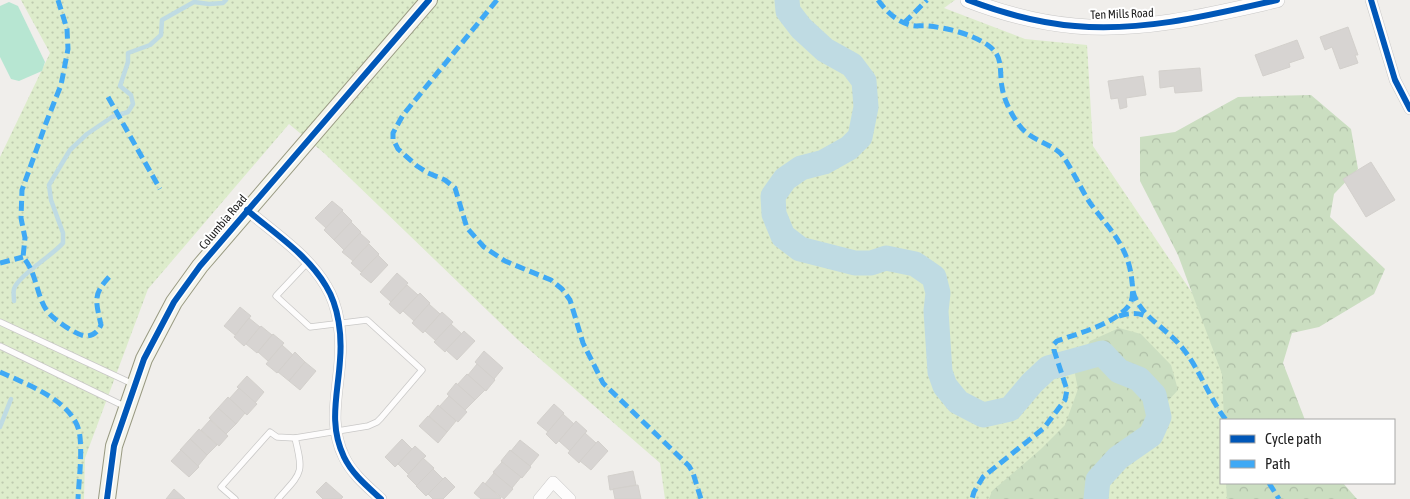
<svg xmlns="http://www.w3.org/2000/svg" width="1410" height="499" font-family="'Asap Condensed',sans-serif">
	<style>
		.grass { fill: url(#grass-dots) }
		.forest { fill: url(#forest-crowns) }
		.pitch { fill: #b7e6d2 }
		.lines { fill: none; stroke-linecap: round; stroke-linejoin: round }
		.stream { stroke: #bfdbe3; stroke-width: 4.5 }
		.river { stroke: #bfdbe3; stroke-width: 25 }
		.building { fill: #d7d4d2; stroke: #d3d0cc }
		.service-casing { stroke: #c9c8c7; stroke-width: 7 }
		.minor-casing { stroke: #c9c8c7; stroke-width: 12 }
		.tertiary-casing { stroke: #c9c8c7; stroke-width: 16 }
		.secondary-casing { stroke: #999a82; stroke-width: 18 }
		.service { stroke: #fdfcfc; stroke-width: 5.5 }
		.minor { stroke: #fdfcfc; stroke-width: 11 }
		.tertiary { stroke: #fdfcfc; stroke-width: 15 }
		.secondary { stroke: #f4f4ed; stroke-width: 16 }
		.quiet { stroke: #3fa9f5; stroke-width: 5; stroke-dasharray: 10 5; stroke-linecap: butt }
		.cycleway-casing { stroke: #fff; stroke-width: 9 }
		.cycleway { stroke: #0057b8; stroke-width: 6 }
		.labels { text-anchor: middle; stroke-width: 4; stroke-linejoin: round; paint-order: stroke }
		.street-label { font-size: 12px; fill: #222; stroke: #fff }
	</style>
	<defs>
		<pattern id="grass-dots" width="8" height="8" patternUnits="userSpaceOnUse" patternTransform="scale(1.25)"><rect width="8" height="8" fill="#ddeccb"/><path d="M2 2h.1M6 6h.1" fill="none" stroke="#bdcaae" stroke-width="1.8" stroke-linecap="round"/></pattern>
		<pattern id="forest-crowns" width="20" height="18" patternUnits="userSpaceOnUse" patternTransform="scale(1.25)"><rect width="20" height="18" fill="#cbdec1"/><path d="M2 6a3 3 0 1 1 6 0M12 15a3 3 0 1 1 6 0" fill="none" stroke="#aebea6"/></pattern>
	</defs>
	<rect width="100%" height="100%" fill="#f0eeeb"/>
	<!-- grass -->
	<path class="grass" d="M21,0H955L944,8L1025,39L1087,45L1093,146L1278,420H1221V483H1320L1331,499H665L660,463L517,339L324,153L289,124L148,289L85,458L84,499H0V157L50,53Z"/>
	<!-- forest -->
	<g class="forest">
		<path d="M1311,95L1351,129L1358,169L1334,194L1330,217L1385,269L1374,294L1319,327L1292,333L1283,363L1305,420H1224L1222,374L1178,255L1140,181V137L1175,132L1238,97Z"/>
		<path d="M1119,328L1141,334L1171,365L1178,390L1146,425L1116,453L1085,499H989L992,491L1041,449L1065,425L1078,389L1074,369L1090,341Z"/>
		<path d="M1226,483H1343L1357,499H1227Z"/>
	</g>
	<!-- pitch -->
	<path class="pitch" d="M9,2L18,6L45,62L42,71L19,81L11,79L0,57V6Z"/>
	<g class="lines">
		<!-- stream -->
		<g class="stream">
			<path d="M14,301C14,297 13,292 14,289C18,276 53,255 63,243V233L51,200L49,185L70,150L87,134L112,117L128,112L133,104L131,95L120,86L128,62V53L150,45L161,35L162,20L194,2L209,4L223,3L226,0"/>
			<path d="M0,427L11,399"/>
		</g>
		<!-- river -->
		<path class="river" d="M787,0L788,11L801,28L825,50L852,65L864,81L866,107L860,137L849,148L824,162L801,168L785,179L773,196L774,214L783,236L800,249L855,263H871L886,258L915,264L934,277L938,293L936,311L940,372L945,386L958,402L983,415L1010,409L1032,383L1048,368L1102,353L1119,371L1139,379L1154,395L1159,417L1151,435L1118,458L1098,480L1096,499"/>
	</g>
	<!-- building -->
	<g class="building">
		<path d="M1348,27L1358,55H1355L1358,63L1340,69L1332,47L1325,50L1320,37Z"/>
		<path d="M1297,40L1304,58L1289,63L1290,67L1263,76L1255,55Z"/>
		<path d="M1200,68L1202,91L1175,93L1174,86L1160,88L1159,71Z"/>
		<path d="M1143,76L1146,95L1126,98L1127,107L1120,109L1118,98L1111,99L1108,81Z"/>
		<path d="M1371,162L1395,200L1366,217L1343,179Z"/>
		<path d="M332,201L343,210L326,228L315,218Z"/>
		<path d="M342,211L352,221L334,240L324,230Z"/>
		<path d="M351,222L361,232L344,250L334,240Z"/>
		<path d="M360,233L370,242L353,261L342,252Z"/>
		<path d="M369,244L379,254L361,272L351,263Z"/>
		<path d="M378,255L388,265L371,283L360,274Z"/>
		<path d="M397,273L408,283L391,302L380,292Z"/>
		<path d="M407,285L418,295L400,314L389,304Z"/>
		<path d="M420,293L430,303L414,321L403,311Z"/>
		<path d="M429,304L440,314L423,333L412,323Z"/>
		<path d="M240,307L251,316L235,335L224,326Z"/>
		<path d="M442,312L453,322L436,341L425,331Z"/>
		<path d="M249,318L260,327L244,346L234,337Z"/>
		<path d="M451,324L462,334L445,352L434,342Z"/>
		<path d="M261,326L272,335L257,353L246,344Z"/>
		<path d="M464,331L475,341L457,360L446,350Z"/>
		<path d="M273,334L284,343L268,361L258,352Z"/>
		<path d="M282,345L293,355L277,373L266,364Z"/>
		<path d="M484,351L503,368L494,379L475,362Z"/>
		<path d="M295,352L305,362L289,381L278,372Z"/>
		<path d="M305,362L316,371L300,390L289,381Z"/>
		<path d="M477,364L495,380L486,391L468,375Z"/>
		<path d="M467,374L485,390L475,400L457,385Z"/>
		<path d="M247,376L264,392L255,403L237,387Z"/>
		<path d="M456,383L475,400L465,410L447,394Z"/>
		<path d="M239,388L257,404L247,415L229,399Z"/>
		<path d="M449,396L467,412L458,422L439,407Z"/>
		<path d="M228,397L245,413L236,424L218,408Z"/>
		<path d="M554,404L564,413L548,432L537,423Z"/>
		<path d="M438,405L456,421L447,432L429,416Z"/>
		<path d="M218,408L236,424L226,434L209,418Z"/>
		<path d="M563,414L574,424L556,444L546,434Z"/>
		<path d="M428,416L447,432L438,443L419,426Z"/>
		<path d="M210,420L228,436L219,446L201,430Z"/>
		<path d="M576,421L587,431L570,451L559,441Z"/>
		<path d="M199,429L217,445L207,455L190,439Z"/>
		<path d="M585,433L596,443L579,463L568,453Z"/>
		<path d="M190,439L207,455L198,466L180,450Z"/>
		<path d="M402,439L412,449L395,467L385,457Z"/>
		<path d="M520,440L539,455L530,466L511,451Z"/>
		<path d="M598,441L608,451L591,470L580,461Z"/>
		<path d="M415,446L426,456L408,474L398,464Z"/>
		<path d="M181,450L199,467L189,477L171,461Z"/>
		<path d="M510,450L531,467L522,478L501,461Z"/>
		<path d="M423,458L434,468L417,486L407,476Z"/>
		<path d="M502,462L521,477L512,488L493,472Z"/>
		<path d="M433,469L443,479L426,496L416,486Z"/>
		<path d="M633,471L636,485L610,490L608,476Z"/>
		<path d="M494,473L513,489L504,499L485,484Z"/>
		<path d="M445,477L455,487L443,499H433L428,494Z"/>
		<path d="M326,482L343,497L341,499H323L316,492Z"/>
		<path d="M483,482L501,498L500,499H481L474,493Z"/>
		<path d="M638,485L641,499H615L613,489Z"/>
		<path d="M174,489L185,499H166Z"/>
	</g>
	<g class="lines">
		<!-- service casing -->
		<g class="service-casing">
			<g id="service">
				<path d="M0,322L133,384"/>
				<path d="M0,346L126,407"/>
				<path d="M235,499L221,487L270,432L277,437L295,438L368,426L377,422L381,418L422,370L367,320L310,327L276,296L308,262"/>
				<path d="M278,499C302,472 304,474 295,438"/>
			</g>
		</g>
		<!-- minor casing -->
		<g class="minor-casing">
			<g id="minor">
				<path d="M1371,0L1395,80L1410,109"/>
				<path d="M247,210C274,233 308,255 326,286C339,307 342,336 340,360C338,394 328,424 344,457C352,474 368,487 381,499"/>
				<path d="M539,499L553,482L570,499"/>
			</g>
		</g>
		<!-- tertiary casing -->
		<g class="tertiary-casing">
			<path id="tertiary" d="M968,0C1002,13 1038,23 1075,26C1143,32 1211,15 1277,0"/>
		</g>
		<!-- secondary casing -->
		<g class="secondary-casing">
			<path id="secondary" d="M107,499L114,446L144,359L174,302L200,266L429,0"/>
		</g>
		<!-- service -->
		<use href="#service" class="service"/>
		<!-- minor -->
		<use href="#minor" class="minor"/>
		<!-- tertiary -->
		<use href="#tertiary" class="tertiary"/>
		<!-- secondary -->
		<use href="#secondary" class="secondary"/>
		<!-- quiet -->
		<g class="quiet">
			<path d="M58,0L67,29L68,49L61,85L46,123L22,190L21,218L25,238L23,257C37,273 36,295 47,311C53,319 77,336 86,336C94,336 98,331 101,325C96,301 92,295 110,276"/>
			<path d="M497,0L403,115L393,133V139L398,149L417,166L428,173L445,180L455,188L467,228L484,247L505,261L551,280L562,289L570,300L583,343L603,383L689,466L693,473L701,499"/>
			<path d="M878,0C886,11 896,21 910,25C915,27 922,25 928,26C948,28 972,34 989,46C1004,57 999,71 1002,87C1004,100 1011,114 1019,125C1030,140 1045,141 1059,152C1069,161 1082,193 1093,207C1112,232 1129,248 1132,282C1133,288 1133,299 1130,304C1116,324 1079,333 1057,341L1054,344V350L1067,390L1065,400L1044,428L983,477L974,492L972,499"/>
			<path d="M904,23L927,0"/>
			<path d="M108,97L160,189"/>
			<path d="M0,263L23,257"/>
			<path d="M1133,291C1138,314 1164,327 1179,344C1199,366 1208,397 1226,420"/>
			<path d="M1119,316C1130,313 1138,312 1148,317"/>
			<path d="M0,372C28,385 77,402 80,437C82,457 79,479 78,499"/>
			<path d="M1269,483L1279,499"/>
		</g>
		<!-- cycleway casing -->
		<g class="cycleway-casing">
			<g id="cycleway">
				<path d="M968,0C1002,13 1038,23 1075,26C1143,32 1211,15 1277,0"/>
				<path d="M1371,0L1395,80L1410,109"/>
				<path d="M247,210C274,233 308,255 326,286C339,307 342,336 340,360C338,394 328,424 344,457C352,474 368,487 381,499"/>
				<path d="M107,499L114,446L144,359L174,302L200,266L429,0"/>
			</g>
		</g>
		<!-- cycleway -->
		<use href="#cycleway" class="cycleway"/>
	</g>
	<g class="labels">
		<!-- street labels -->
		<g class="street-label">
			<text transform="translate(1122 14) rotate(-2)" y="4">Ten Mills Road</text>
			<text transform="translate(223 222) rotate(-50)" y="4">Columbia Road</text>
		</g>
	</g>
	<!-- legend -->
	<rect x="1220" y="419" width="175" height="65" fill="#ffffff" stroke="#a7a7a7"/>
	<rect x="1230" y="435" width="25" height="8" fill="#0057b8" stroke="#a7a7a7"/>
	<text x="1265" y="444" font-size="15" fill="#222222">Cycle path</text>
	<rect x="1230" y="460" width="25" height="8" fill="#3fa9f5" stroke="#a7a7a7"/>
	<text x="1265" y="469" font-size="15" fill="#222222">Path</text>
</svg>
